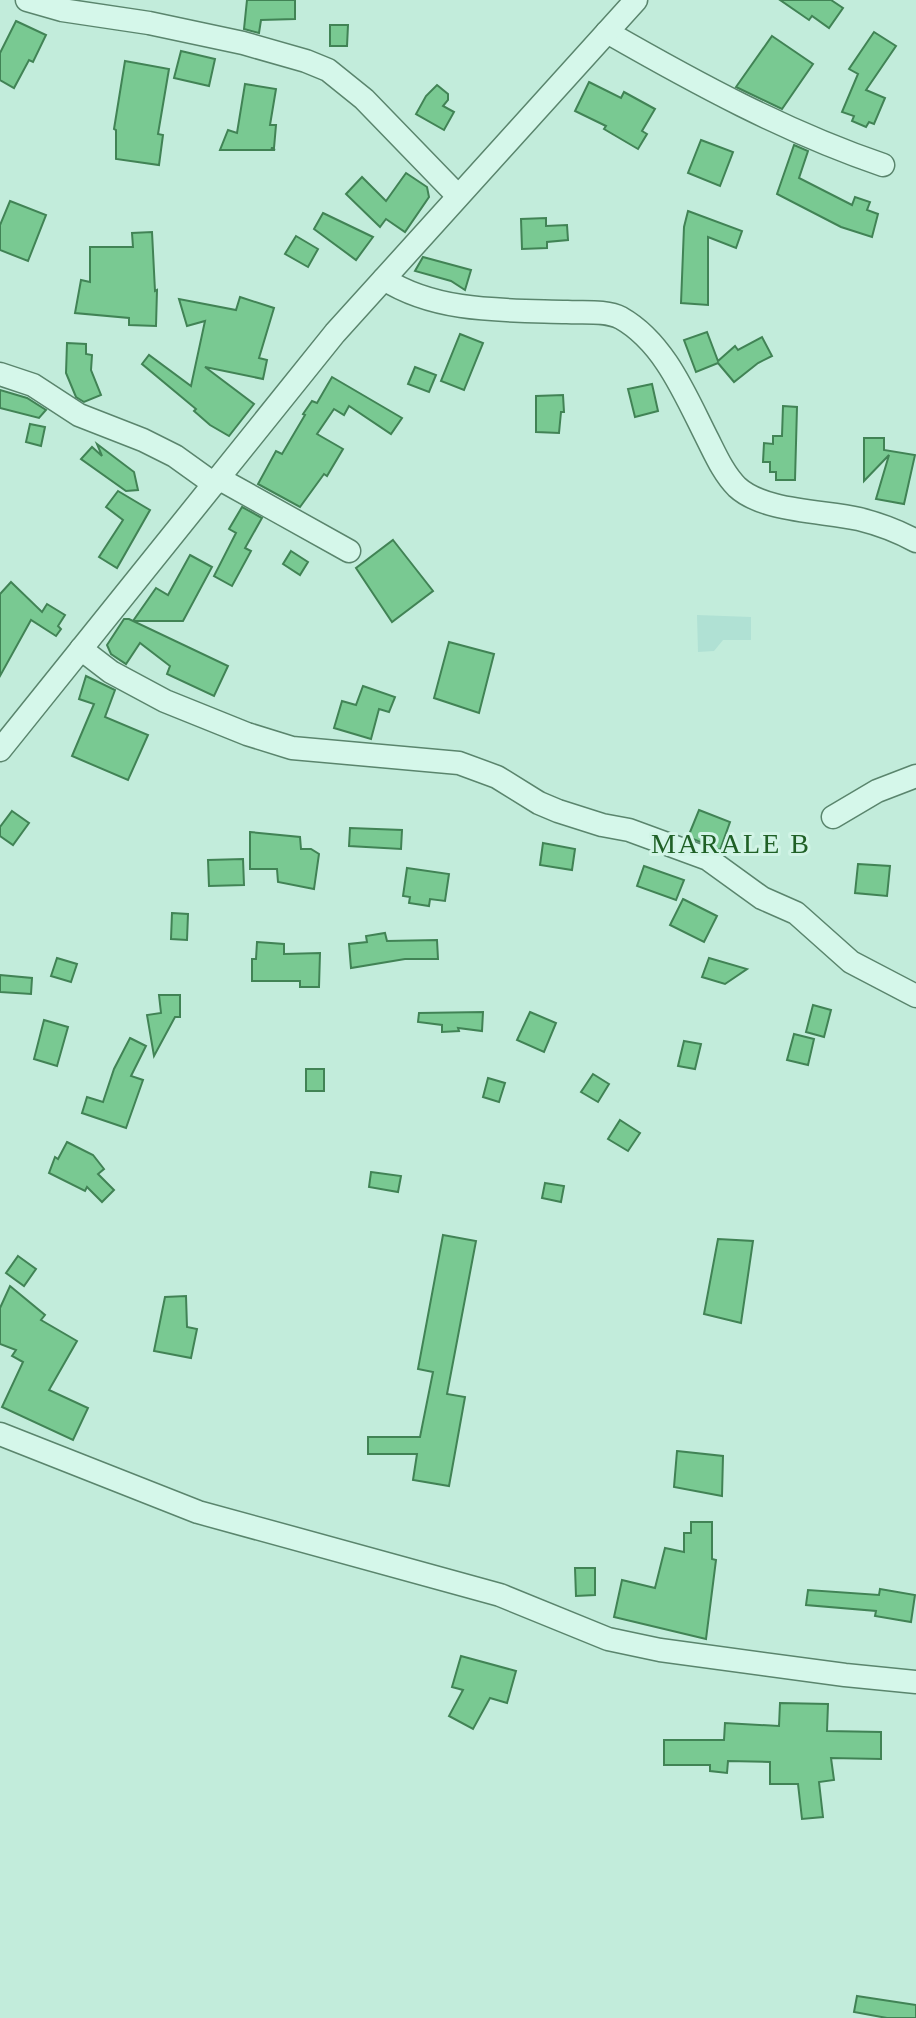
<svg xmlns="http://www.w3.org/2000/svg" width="916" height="2018" font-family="'Times New Roman',serif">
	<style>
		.farmland { fill: #b0e1d4 }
		.building { fill: #79c992; stroke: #418355; stroke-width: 2 }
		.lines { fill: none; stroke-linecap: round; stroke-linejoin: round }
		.minor-casing { stroke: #5a856d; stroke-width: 25 }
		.minor { stroke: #d5f7ea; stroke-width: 22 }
		.labels { text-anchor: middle; stroke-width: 6; stroke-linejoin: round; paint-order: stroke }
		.quarter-label { font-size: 28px; letter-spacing: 2px; fill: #1f6026; stroke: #d1f4e6 }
	</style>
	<rect width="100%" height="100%" fill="#c2ecdb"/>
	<!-- farmland -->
	<path class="farmland" d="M697,615L751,617V640H723L714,651L698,652Z"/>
	<!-- building -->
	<g class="building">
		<path d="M247,0H295V19L261,20L259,33L244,29Z"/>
		<path d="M780,0H831L843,8L829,28L812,16L809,20Z"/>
		<path d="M16,21L46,35L33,62L29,60L14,88L0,80V53Z"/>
		<path d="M330,25H348L347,46H330Z"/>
		<path d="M874,32L896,46L866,90L885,98L874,124L869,122L866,127L852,121L854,116L842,112L858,74L849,69Z"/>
		<path d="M772,36L813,64L782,109L736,87Z"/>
		<path d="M181,51L215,59L209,86L174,78Z"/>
		<path d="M125,61L169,69L158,134L163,135L159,165L116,159V130L114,129Z"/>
		<path d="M589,82L621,98L624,92L655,109L642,131L647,134L638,149L604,129L606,126L575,111Z"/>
		<path d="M245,84L276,89L270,125H276L274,148H271L275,150H220L228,130L237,133Z"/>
		<path d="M437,85L448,94V100L443,106L454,112L444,130L416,114L426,96Z"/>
		<path d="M701,140L733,152L720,186L688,173Z"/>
		<path d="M794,145L808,151L799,178L852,205L855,197L870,202L867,210L878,214L872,237L841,227L777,194Z"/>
		<path d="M406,173L427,187L429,197L405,232L386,219L380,227L346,194L362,177L386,201Z"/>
		<path d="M10,201L46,215L28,261L0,250V225Z"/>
		<path d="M688,211L742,231L736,248L708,237V305L681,303L684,227Z"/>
		<path d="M323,213L373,237L356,260L314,229Z"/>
		<path d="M546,218V226L567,225L568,240L547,242V248L522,249L521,219Z"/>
		<path d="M152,232L155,291L157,290L156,326L129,325V318L75,313L81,280L90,282V247H133L132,233Z"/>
		<path d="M296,236L318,249L308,267L285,254Z"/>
		<path d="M423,257L471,270L465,290L451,281L415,271Z"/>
		<path d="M240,297L274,308L259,358L267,360L263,379L205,367L254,404L229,436L210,425L194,411L196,409L142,364L149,355L191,386L205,321L187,326L179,299L236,310Z"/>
		<path d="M707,332L718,361L735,346L738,350L762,337L772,356L758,363L734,382L718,363L696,372L684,340Z"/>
		<path d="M460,334L483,343L464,390L441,381Z"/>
		<path d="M67,343L86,344V354L92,355L91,370L101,395L84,402L76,397L66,373Z"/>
		<path d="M415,367L436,375L429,392L408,384Z"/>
		<path d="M332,377L402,418L391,434L349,406L344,415L334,409L317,434L343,449L327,476L324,474L300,507L258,484L276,451L282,454L305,415L303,414L312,401L317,403Z"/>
		<path d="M652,384L658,411L635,417L628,389Z"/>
		<path d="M0,390L27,398L46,410L39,418L0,408Z"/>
		<path d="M563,395L564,412H561L559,433L536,432V396Z"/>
		<path d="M783,406L797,407L795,480H776V472H770V462H763L764,443L773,444V436H782Z"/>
		<path d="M30,424L45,427L41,446L26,442Z"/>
		<path d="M864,438H884V450L915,455L904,504L876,499L889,455L864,481Z"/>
		<path d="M97,444L134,472L138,490L126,491L81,459L92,447L102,456Z"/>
		<path d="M118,491L150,510L117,568L99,557L123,520L106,507Z"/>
		<path d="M242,507L262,518L245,548L251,551L232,586L214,576L236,533L229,529Z"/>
		<path d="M393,540L433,591L392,622L356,568Z"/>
		<path d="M291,551L308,562L300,575L283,564Z"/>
		<path d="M190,555L212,567L183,621H133L156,588L168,595Z"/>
		<path d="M11,582L42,612L47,604L65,615L58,626L61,629L56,636L31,620L0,676V594Z"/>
		<path d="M124,619H129L228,666L214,696L167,674L170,666L140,643L126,664L111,654L107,645Z"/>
		<path d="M449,642L494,654L479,713L434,698Z"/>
		<path d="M86,676L115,690L105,717L148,735L128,780L72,756L94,704L79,699Z"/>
		<path d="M363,686L395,697L389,712L379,709L371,739L334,728L342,701L356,705Z"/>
		<path d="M699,810L730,822L720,850L688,837Z"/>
		<path d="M12,811L29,823L13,845L0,836V827Z"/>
		<path d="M350,828L402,830L401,849L349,846Z"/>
		<path d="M250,832L300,837L301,849H311L319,854L314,889L278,882L277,869H250Z"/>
		<path d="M543,843L575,849L572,870L540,865Z"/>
		<path d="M243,859L244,885L209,886L208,860Z"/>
		<path d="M858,864L890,866L887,896L855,893Z"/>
		<path d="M644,866L684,880L676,900L637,886Z"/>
		<path d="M407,868L449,874L445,901L430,899L429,906L409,903L410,897L403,896Z"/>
		<path d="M683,899L717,916L704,942L670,925Z"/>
		<path d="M172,913L188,914L187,940L171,939Z"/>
		<path d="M385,933L387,941L437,940L438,959H405L351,968L349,944L367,942L366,936Z"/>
		<path d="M257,942L284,944V954L320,953L319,987H300V981H252V959H256Z"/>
		<path d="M57,958L77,964L71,982L51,976Z"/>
		<path d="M709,958L747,969L725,984L702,977Z"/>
		<path d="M0,975L32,978L31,994L0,992Z"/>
		<path d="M159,995H180V1017H175L154,1056L147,1015L161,1013Z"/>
		<path d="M813,1005L831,1010L824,1037L806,1032Z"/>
		<path d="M483,1012L482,1031L458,1028L459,1031L442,1032V1025L418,1022L419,1013Z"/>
		<path d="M530,1012L556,1023L544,1052L517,1040Z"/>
		<path d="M44,1020L68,1027L57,1066L34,1059Z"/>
		<path d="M794,1034L814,1039L808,1065L787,1060Z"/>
		<path d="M130,1038L146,1046L131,1076L143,1080L126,1128L82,1113L87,1097L103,1102L114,1069Z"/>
		<path d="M684,1041L701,1044L695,1069L678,1066Z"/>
		<rect x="306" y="1069" width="18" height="22"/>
		<path d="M593,1074L609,1084L598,1102L581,1092Z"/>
		<path d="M488,1078L505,1083L499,1102L483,1097Z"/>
		<path d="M620,1120L640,1133L628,1151L608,1139Z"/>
		<path d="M67,1142L93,1155L104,1169L98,1174L114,1190L102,1202L87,1187L85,1191L49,1173L55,1157L58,1159Z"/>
		<path d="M371,1172L401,1176L398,1192L369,1187Z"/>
		<path d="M545,1183L564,1186L561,1202L542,1198Z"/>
		<path d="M443,1235L476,1241L447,1394L465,1397L449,1486L413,1480L417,1454H368V1437H420L433,1372L418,1369Z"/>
		<path d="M718,1239L753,1241L741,1323L704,1314Z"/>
		<path d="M18,1256L36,1269L24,1286L6,1273Z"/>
		<path d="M10,1286L45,1315L41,1320L77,1341L49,1390L88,1408L73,1440L2,1407L23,1362L12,1356L16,1350L0,1344V1308Z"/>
		<path d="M186,1296L187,1327L197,1329L191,1358L154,1351L165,1297Z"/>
		<path d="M677,1451L723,1456L722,1496L674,1487Z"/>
		<path d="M691,1522H712V1559L716,1560L706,1639L614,1617L622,1580L655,1588L665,1548L684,1552V1533H691Z"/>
		<path d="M575,1568H595V1595L576,1596Z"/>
		<path d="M880,1589L915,1595L911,1622L875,1616L876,1611L806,1605L808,1590L879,1595Z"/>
		<path d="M461,1656L516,1671L507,1703L490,1698L473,1729L449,1716L463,1690L452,1687Z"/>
		<path d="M780,1703L828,1704L827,1731L881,1732V1759L831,1758L834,1780L819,1782L823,1817L802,1819L798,1784H770V1762L728,1761L727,1773L710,1771V1765H664V1740H724L725,1723L779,1726Z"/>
		<path d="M857,1996L916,2005V2018H887L854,2012Z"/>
	</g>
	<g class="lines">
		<!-- minor casing -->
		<g class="minor-casing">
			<g id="minor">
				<path d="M27,0L62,10L149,23L243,43L306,61L328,70L364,99L458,196"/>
				<path d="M607,32C696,83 786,132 883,165"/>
				<path d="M384,279C437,313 505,310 567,312C583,313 606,310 621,318C665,343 686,397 708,440C716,456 724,474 737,487C764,512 824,511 859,519C879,524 898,531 916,541"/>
				<path d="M0,374L33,385L79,415L143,440L175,456L214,484"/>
				<path d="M218,478L349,551"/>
				<path d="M81,649L111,672L165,701L247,734L292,748L459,763L497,777L539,803L558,811L602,825L629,830L708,859L762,898L796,913L851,962L916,996"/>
				<path d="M0,750L335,333L636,0"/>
				<path d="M833,817L877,791L916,776"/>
				<path d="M0,1434L198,1512L500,1595L608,1639L660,1650L845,1675L916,1682"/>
			</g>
		</g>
		<!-- minor -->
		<use href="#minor" class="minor"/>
	</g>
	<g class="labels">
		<!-- quarter labels -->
		<g class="quarter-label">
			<text x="731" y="853">MARALE B</text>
		</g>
	</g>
</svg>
